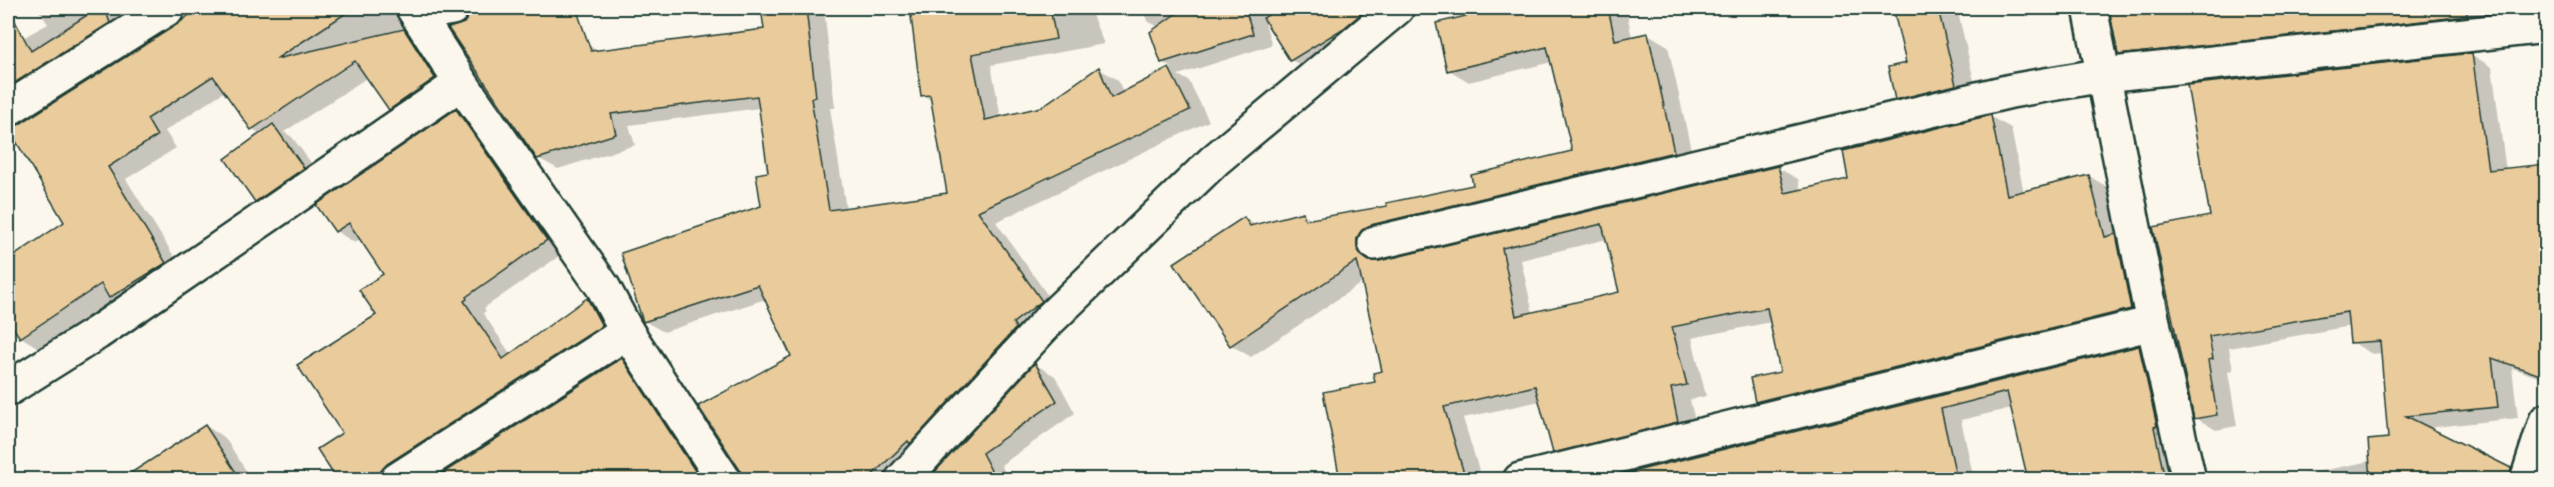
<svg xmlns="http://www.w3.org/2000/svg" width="2554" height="487" font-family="Mynerve,sans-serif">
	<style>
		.shadow { fill: #0003; fill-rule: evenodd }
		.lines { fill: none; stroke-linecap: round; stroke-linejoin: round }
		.stream { stroke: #6394a6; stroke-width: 12 }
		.building { fill: #eacb9c; stroke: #1f3d34; stroke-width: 1.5; fill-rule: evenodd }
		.minor-casing { stroke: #1f3d34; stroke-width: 38 }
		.minor { stroke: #fbf7ec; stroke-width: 33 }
	</style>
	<rect width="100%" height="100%" fill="#fbf7ec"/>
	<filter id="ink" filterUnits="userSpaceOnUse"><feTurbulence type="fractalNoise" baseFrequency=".0167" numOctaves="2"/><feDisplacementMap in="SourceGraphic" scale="12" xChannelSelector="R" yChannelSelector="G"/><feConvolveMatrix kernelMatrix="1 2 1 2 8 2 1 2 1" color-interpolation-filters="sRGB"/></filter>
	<g filter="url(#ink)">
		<!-- shadow -->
		<g class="shadow">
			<path d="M37,8H170L8,114V46L48,24Z"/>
			<path d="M201,8H418L454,89L410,120L390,108L368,77L284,132L292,137L323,179L276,212L256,201L262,134L252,129L225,91L165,131L176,148L126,179L185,274L130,308L114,299L40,349L21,337L8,317V262L66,223L19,126L179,25Z"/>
			<path d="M472,8H507L510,19L575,49L590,46L599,52L765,30L763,8H824L835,108H830L846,209L949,194L932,101L923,95L910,8H1089L1104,44L991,65L1001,118L1042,109L1099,69L1118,80L1123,93L1172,68L1162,62L1159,27L1147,21L1143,8H1260L1272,45L1178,75L1189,81L1209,121L996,222L1060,313L898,480H744L792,357L766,299L664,332L644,321L763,207L770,174L760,108L629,125L635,145L558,169L538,158L464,24L471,15Z"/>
			<path d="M1282,8H1350L1367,35L1311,71L1291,60L1265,18Z"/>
			<path d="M1466,8H1626L1632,38L1648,34L1668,46L1694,163L1377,250L1378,263L1778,168L1798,179L1801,191L1850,180L1991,117L2011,128L2024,193L2089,176L2109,188L2123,240L2151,320L1776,413L1756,402L1781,373L1771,322L1692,338L1706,396L1690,400L1698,433L1574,463L1554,452L1540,401L1463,418L1482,480H1342L1376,383L1384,372L1363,282L1251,357L1231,345L1244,218L1257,226L1303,214L1314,220L1388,207L1475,186L1574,152L1552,62L1469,82L1449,70L1468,17ZM1440,207V210L1401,219L1400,216ZM1607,239L1620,293L1533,314L1521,260Z"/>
			<path d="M1895,8H1957L1978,98L1919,112L1896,99L1908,64Z"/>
			<path d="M2110,8H2511L2513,25L2141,66L2120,54Z"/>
			<path d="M2472,55L2492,67L2506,171L2546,165V380L2512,368L2518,418L2426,428L2528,480H2251L2274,476L2280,479L2371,461L2389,439L2382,353L2372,354L2352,342L2350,326L2229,348L2233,370L2228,372L2237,426L2216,430L2196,418L2211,217Z"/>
			<path d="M456,111L476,122L565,252L484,308L486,311L483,313L511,355L587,300L607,311L621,337L402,480H339L344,433L378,315L386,274L361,238L355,243L336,231Z"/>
			<path d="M2139,347L2159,359L2183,480H2029L2012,408L1961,420L1974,480H1606Z"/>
			<path d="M622,360L641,371L712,480H435Z"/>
			<path d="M1036,365L1055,376L1075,413L1001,465L1009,480H937Z"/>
			<path d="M206,426L225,438L252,480H148Z"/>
		</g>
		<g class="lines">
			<!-- stream -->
			<path class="stream" d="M2546,480V478"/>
		</g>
		<!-- building -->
		<g class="building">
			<path d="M8,8L31,51L98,8H105L110,23L8,87Z"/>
			<path d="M198,8H354L276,59L404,29L435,78L389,110L355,61L251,130L213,76L147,119L157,136L108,167L166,263L109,298L101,284L20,338L8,320V260L64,222L8,128L18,125L178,24Z"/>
			<path d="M496,8H576L591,51L764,29L761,8H806L816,97L811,98L829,210L947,193L930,95L921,96L910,8H1050L1056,39L972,54L985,120L1041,107L1099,67L1111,98L1169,68L1190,110L978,211L1042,301L1013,323L1016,328L910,444L908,441L867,480H743L740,470L698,406L791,356L758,285L643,322L621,253L761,206L756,174L768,172L757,96L611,114L616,134L537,159L448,28L464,23L470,14Z"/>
			<path d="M1184,8H1245L1253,34L1161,63L1150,32Z"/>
			<path d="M1279,8H1368L1344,28L1290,61L1263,18Z"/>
			<path d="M1464,8H1608L1615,40L1648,33L1674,152L1371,225L1362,230L1357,238V247L1361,255L1369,261H1379L1778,166L1785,193L1848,179L1843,151L1991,115L2007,195L2089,175L2105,237L2116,234L2131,309L1755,402L1750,378L1780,372L1767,308L1672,327L1687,385L1671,388L1678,422L1553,453L1535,386L1444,407L1466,480H1340L1323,392L1375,382L1373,373L1382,371L1357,261L1230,346L1174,263L1244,217L1250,226L1303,212L1305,220L1387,206L1386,203L1473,185L1471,175L1572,151L1547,47L1447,71L1436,23L1466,16ZM1602,224L1619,292L1516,316L1502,248Z"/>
			<path d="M1893,8H1938L1956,85L1895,100L1888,67L1906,63Z"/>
			<path d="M2109,8H2466L2467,16L2118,55Z"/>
			<path d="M2472,53L2488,170L2547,164V355L2540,375L2492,358L2498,407L2406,416L2511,468L2509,480H2371L2368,440L2388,438L2380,341L2350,343L2347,312L2209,336L2213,359L2208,360L2217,415L2194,419L2153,227L2210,216L2187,85Z"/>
			<path d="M456,109L547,240L466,297L467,299L464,301L503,359L587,298L602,326L387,464L381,471L378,480H337L317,449L342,433L297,365L376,315L359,290L383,274L349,223L335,232L316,205Z"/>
			<path d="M273,124L304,168L255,202L225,159Z"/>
			<path d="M2139,346L2157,426L2154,427L2165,480H2028L2007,392L1941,409L1957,480H1600Z"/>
			<path d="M622,358L701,480H432Z"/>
			<path d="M1035,363L1057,401L982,453L996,480H935L932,475Z"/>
			<path d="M205,425L241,480H120Z"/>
		</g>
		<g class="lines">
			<!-- minor casing -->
			<g class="minor-casing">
				<g id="minor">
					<path d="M413,8L461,83L603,287L627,332L724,480"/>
					<path d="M2090,8L2153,323L2189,480"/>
					<path d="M418,14L452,8"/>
					<path d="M8,109L168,8"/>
					<path d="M1375,243L2011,91L2104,75L2546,26"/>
					<path d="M8,389L97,333L461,83"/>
					<path d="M397,480L627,332"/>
					<path d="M902,480L1051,318L1215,160L1397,8"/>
					<path d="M1520,480L2153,323"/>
					<path d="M2527,480L2546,421"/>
				</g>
			</g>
			<!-- minor -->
			<use href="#minor" class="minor"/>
		</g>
	</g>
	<!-- margin -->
	<rect width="2554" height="487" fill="none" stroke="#fbf7ec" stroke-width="30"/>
	<rect x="15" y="15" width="2524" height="457" fill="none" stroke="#1f3d34" stroke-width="2" filter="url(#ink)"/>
</svg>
